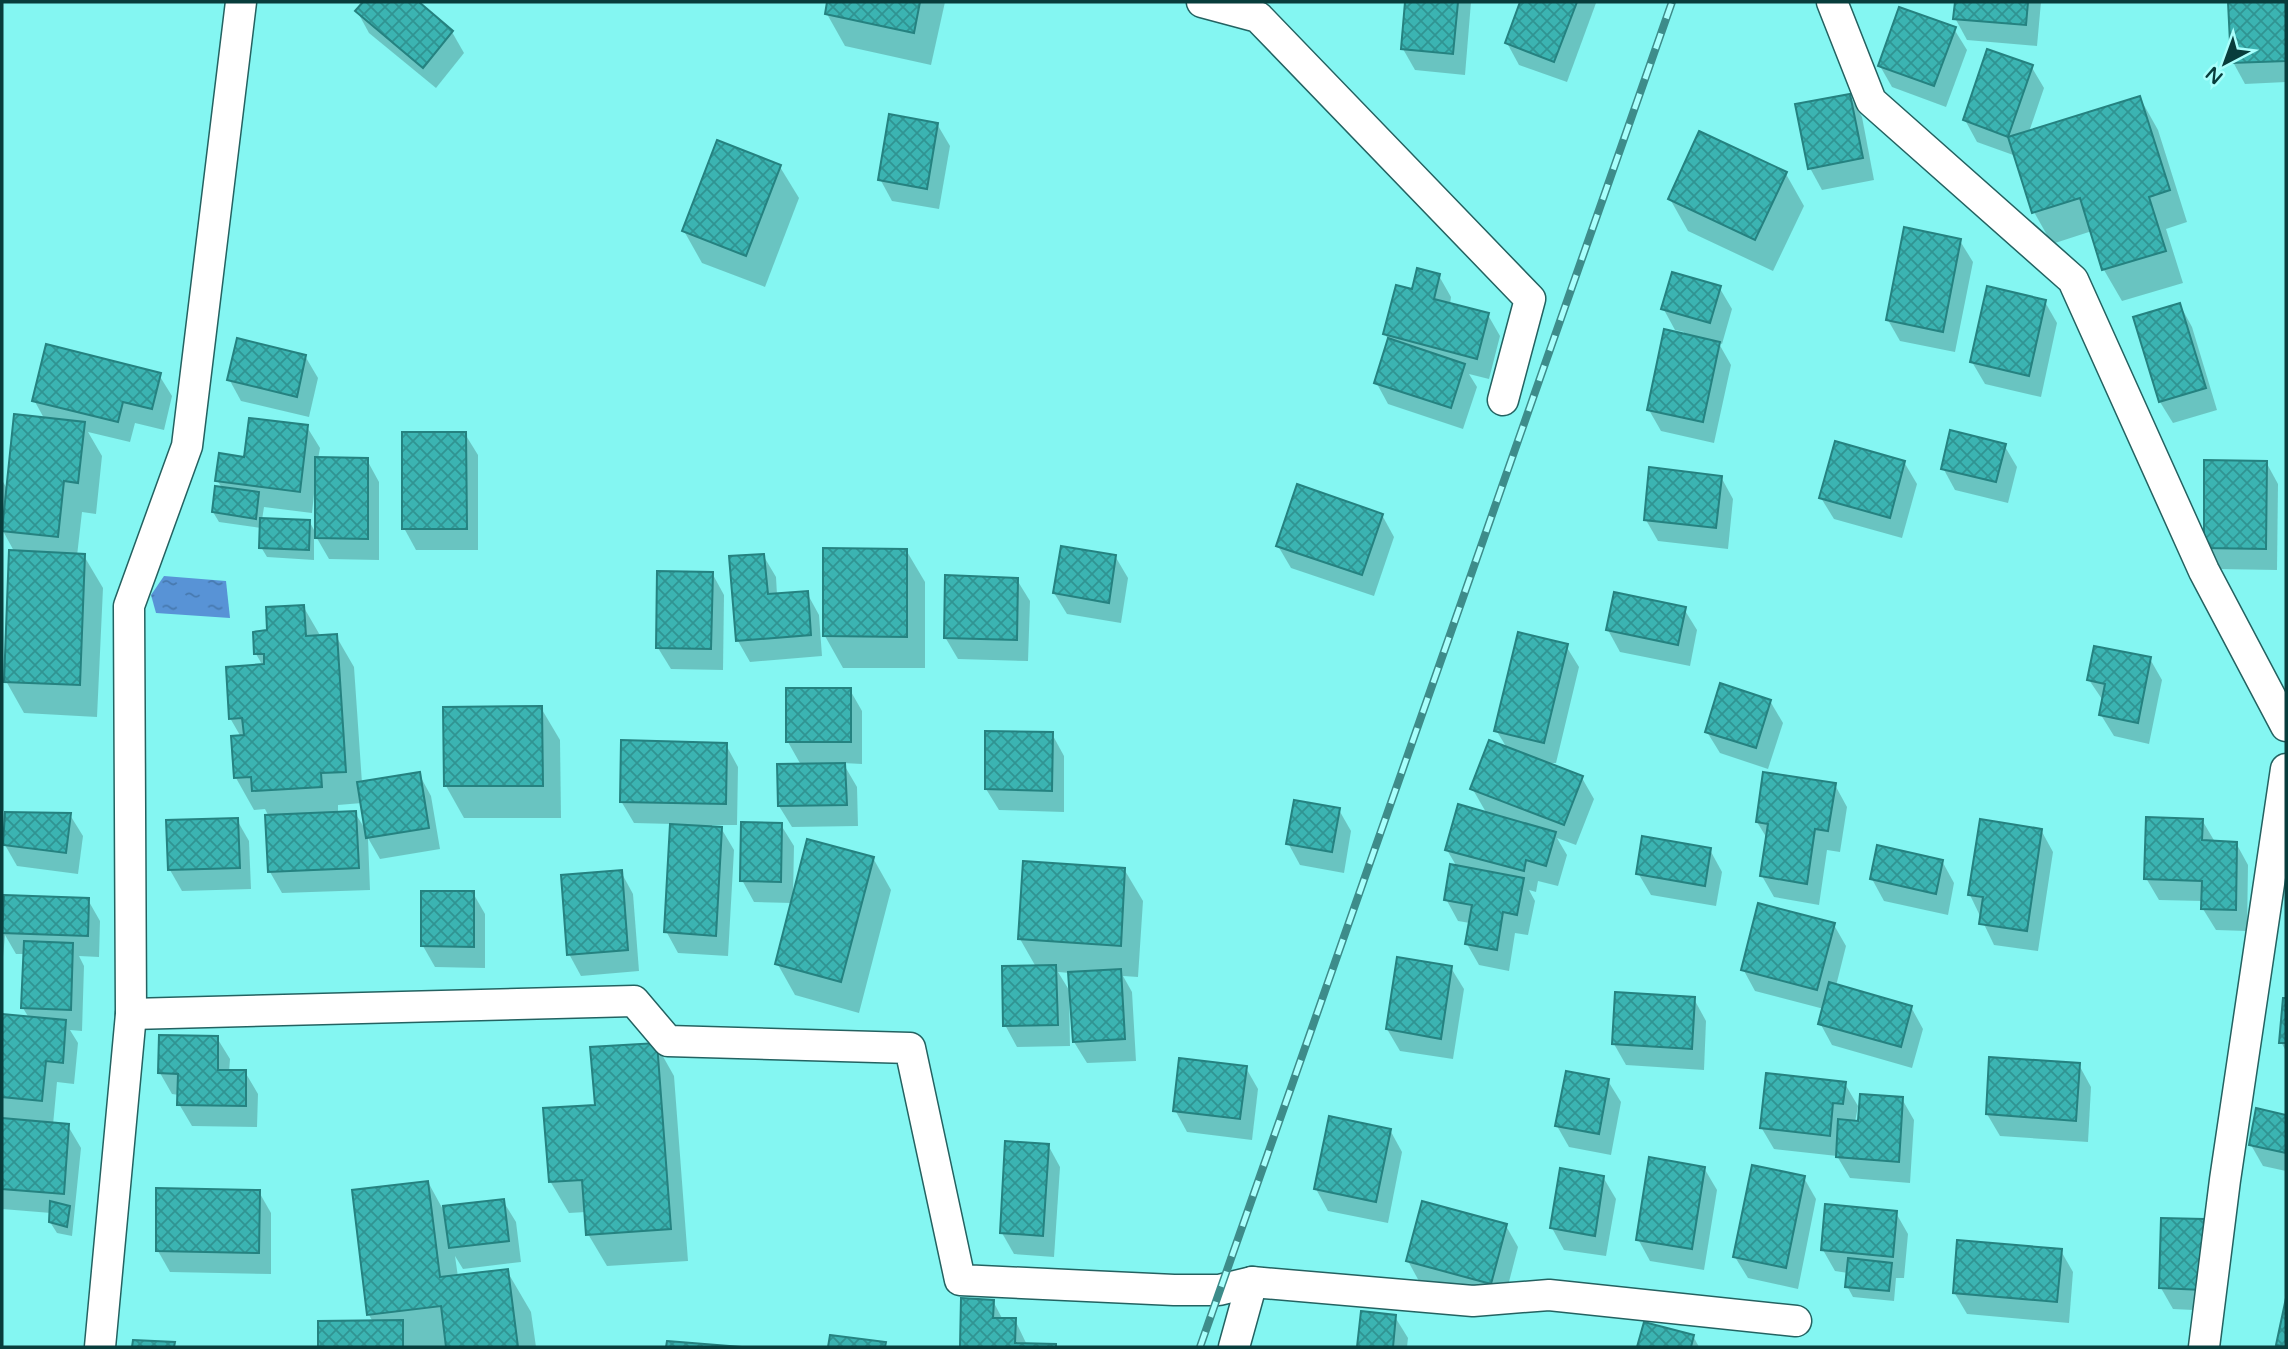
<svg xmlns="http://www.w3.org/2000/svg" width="2288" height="1349" font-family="'Varela Round',sans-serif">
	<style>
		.water { fill: url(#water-ripples) }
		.shadow { fill: #0003; fill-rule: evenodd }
		.building { fill: url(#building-cross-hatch); stroke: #258280; stroke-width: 2 }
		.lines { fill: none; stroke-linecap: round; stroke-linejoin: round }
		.minor-casing { stroke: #246261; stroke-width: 33 }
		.minor { stroke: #fff; stroke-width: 30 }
		.rail-casing { stroke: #3d8c8a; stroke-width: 8 }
		.rail { stroke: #a8fffc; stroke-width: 5; stroke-dasharray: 16; stroke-linecap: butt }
	</style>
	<defs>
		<pattern id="water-ripples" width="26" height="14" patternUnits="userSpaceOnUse" patternTransform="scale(1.75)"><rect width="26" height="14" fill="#5893d6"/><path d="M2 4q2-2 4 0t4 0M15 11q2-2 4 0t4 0" fill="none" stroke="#4779af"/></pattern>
		<pattern id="building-cross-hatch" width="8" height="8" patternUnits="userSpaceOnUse" patternTransform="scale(1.75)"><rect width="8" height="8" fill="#3bb4b2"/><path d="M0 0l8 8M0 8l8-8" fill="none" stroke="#309492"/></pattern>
	</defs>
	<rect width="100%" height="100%" fill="#84f6f2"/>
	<!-- water -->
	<path class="water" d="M164,576L226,581L230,618L156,613L151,595Z"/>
	<!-- shadow -->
	<g class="shadow">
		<path d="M365,2H416L452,32L464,53L436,88L369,33L357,11Z"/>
		<path d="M829,2H945L931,65L845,46L827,14Z"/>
		<path d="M1407,2H1471L1465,75L1415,70L1403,49Z"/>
		<path d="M1522,2L1596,3L1567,82L1519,65L1507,43Z"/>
		<path d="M1956,2H2041L2037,46L1967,40L1955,18Z"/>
		<path d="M2230,2H2286V82L2245,84L2233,62Z"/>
		<path d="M1954,29L1967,50L1946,107L1892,87L1880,66Z"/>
		<path d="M2031,66L2044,88L2029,132L2140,98L2158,130L2187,222L2166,229L2183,283L2122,301L2104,270L2092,231L2052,244L2034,212L2016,156L1977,142L1965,120Z"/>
		<path d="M1850,96L1862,117L1874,180L1822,190L1810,168Z"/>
		<path d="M937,124L950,146L939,209L892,201L880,179Z"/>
		<path d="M780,167L799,198L765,287L702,263L684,231Z"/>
		<path d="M1786,174L1804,206L1773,271L1688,231L1670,199Z"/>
		<path d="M1960,241L1973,262L1955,352L1900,341L1888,320Z"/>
		<path d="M1439,276L1451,297L1450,305L1488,315L1500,336L1489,379L1469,374L1477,387L1463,429L1388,404L1376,382L1389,341L1385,334L1413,292Z"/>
		<path d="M1719,287L1732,309L1722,344L1718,342L1731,365L1714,443L1661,431L1649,410L1684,332L1675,330L1663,308Z"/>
		<path d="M2045,302L2057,323L2041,397L1985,384L1972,362Z"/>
		<path d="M2180,305L2192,327L2217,410L2173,423L2160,402Z"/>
		<path d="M305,356L318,378L309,417L241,401L229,379Z"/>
		<path d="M159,375L172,396L164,430L135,423L130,442L88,432L102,456L96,514L82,512L77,556H84L103,588L97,717L24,713L6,681L15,553L3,531L2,540V480L7,489L45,420L34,400Z"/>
		<path d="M307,427L320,448L318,459L367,460L379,482V560L329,559L314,533V560L267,557L261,547V528L219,522L213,512L222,488L217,480L246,459ZM314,494H317V535L309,521L262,520L264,507L312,513Z"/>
		<path d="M465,434L478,455V550H416L404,528Z"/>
		<path d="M2004,445L2017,467L2008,503L1955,490L1943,468Z"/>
		<path d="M1904,462L1917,484L1902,538L1834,519L1821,498Z"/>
		<path d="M2266,462L2278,484L2277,570L2218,569L2206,547Z"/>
		<path d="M1721,477L1733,499L1728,549L1658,541L1646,520Z"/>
		<path d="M1382,515L1394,537L1374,596L1291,568L1278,546Z"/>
		<path d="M906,550L925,582V668H843L825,636Z"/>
		<path d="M763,555L776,577L777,595L807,593L819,615L822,656L750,662L738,641Z"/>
		<path d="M1115,556L1128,578L1121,623L1067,614L1054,593Z"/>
		<path d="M712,573L724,595L723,670L671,669L658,648Z"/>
		<path d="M1017,580L1030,601L1028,661L958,659L945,637Z"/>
		<path d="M303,606L321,637L336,636L354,667L362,783L419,774L431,796L440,849L380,859L368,838L370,890L282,893L270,872L269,817L265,809L254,810L236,778L241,737L230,718L263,666L256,654L269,632ZM362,803L367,832L355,813L338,814V805Z"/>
		<path d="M1684,609L1697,630L1690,666L1620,652L1608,630Z"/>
		<path d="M1566,646L1579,667L1556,763H1543L1582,778L1594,799L1576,845L1557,838L1567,855L1558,886L1538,881L1536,892L1529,890L1535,901L1528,935L1515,933L1509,971L1479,965L1467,944L1470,923L1458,921L1446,899L1457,867L1447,850L1487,814L1472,788L1507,748L1496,730Z"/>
		<path d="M2150,659L2162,680L2149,744L2114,736L2101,715L2104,702L2089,680Z"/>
		<path d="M850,690L862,711V764L843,763L857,787L858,826L792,827L779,806L801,765L788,742Z"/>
		<path d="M1770,701L1783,723L1768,769L1720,753L1707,732Z"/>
		<path d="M541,708L560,740L561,818H464L446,786Z"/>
		<path d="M1052,734L1064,756V812L999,810L986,789Z"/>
		<path d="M726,745L738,767L737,825H712V828H721L734,850L728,956L678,953L666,931L672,824L634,823L621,801Z"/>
		<path d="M1835,785L1847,807L1840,852L1827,850L1819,905L1774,897L1762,876L1768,840L1757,822Z"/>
		<path d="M1339,810L1351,831L1344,873L1300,865L1288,843Z"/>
		<path d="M70,815L83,836L78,874L17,866L5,845Z"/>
		<path d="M237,820L249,841L251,889L182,891L170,870Z"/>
		<path d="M2202,820L2215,842L2236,843L2248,865L2247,931L2216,930L2203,909V901L2159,900L2146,878Z"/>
		<path d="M781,825L794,846L793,896L873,858L891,890L859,1013L795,995L777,963L792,903L754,902L742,880Z"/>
		<path d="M2041,830L2053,852L2038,951L1994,945L1970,895Z"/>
		<path d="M1710,850L1722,872L1716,906L1651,895L1638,873Z"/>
		<path d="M1942,861L1954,883L1948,915L1884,901L1872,879Z"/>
		<path d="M1124,869L1143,901L1138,977L1123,976L1132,992L1136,1061L1087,1063L1074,1042L1070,973L1058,972L1069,990L1070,1046L1017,1047L1005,1025L1036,967L1020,939Z"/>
		<path d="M621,872L633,894L639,971L581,976L569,954Z"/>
		<path d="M473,893L485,914V968L435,967L423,946Z"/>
		<path d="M88,900L100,921L99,957L79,956L84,966L82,1031L70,1030L78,1043L74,1084L57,1082L53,1125L68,1126L81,1148L72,1236L57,1233L50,1222L51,1213L2,1209V1016L29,1018L23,1008L25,954H16L5,935L2,968V923L4,927Z"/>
		<path d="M1834,925L1846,946L1836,986L1911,1007L1923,1029L1912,1068L1832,1045L1820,1023L1824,1009L1755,991L1743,969Z"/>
		<path d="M1451,968L1464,989L1453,1059L1400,1051L1387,1029Z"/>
		<path d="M1694,999L1706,1021L1704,1070L1626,1065L1614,1044Z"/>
		<path d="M2285,1000H2286V1051L2281,1042Z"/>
		<path d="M217,1038L230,1059L229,1072H245L258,1094L257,1127L192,1126L179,1104V1095L172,1094L160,1073Z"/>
		<path d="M656,1044L674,1076L688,1261L607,1266L588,1234L586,1212L569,1213L550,1181L596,1106Z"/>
		<path d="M2079,1065L2091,1087L2088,1142L2000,1136L1987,1114Z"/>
		<path d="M1246,1068L1258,1089L1252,1140L1187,1132L1175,1110Z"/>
		<path d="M1608,1081L1621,1102L1611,1155L1569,1147L1557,1126Z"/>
		<path d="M1845,1084L1858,1106L1855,1122L1902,1099L1914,1120L1910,1183L1850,1178L1837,1156L1774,1149L1761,1127Z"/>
		<path d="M2258,1110L2286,1116V1171L2263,1166L2251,1145Z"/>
		<path d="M1390,1130L1402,1152L1388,1223L1328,1211L1316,1189Z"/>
		<path d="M1048,1145L1060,1167L1054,1257L1014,1254L1002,1233Z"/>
		<path d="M1704,1168L1717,1190L1704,1270L1650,1261L1638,1239Z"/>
		<path d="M1603,1177L1616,1199L1606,1256L1564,1250L1552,1228Z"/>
		<path d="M1804,1178L1816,1199L1798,1289L1748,1278L1735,1257Z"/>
		<path d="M428,1182L446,1215L503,1201L516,1222L521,1262L463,1269L455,1256L458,1277L507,1271L531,1312L536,1347H320L319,1322H373L369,1315L354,1191Z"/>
		<path d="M259,1192L271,1213V1274L170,1272L158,1251Z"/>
		<path d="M1896,1213L1908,1234L1904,1278H1896L1894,1301L1853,1297L1847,1286L1848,1273L1835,1271L1823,1250Z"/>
		<path d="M2203,1221L2216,1242L2214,1311L2173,1309L2161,1288Z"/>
		<path d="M1506,1226L1518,1247L1503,1305L1420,1283L1408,1261Z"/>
		<path d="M2061,1251L2073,1272L2069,1323L1967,1314L1954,1292Z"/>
		<path d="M963,1300L993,1301L1003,1320H1015L1027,1345L1056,1347H962Z"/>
		<path d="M1362,1313L1395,1317L1408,1338L1407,1347H1358Z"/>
		<path d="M1645,1324L1693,1336L1699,1347H1639Z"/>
	</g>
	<!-- building -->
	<g class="building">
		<path d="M363,2H419L453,31L423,68L355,11Z"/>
		<path d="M827,2H920L914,33L825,14Z"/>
		<path d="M1405,2H1458L1453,54L1401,49Z"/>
		<path d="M1520,2H1577L1554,62L1505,43Z"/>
		<path d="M1955,2H2028L2026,25L1953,19Z"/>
		<path d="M2228,2H2286V61L2231,63Z"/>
		<path d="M1899,7L1956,27L1934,86L1878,66Z"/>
		<path d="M1987,49L2033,65L2008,137L1963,120Z"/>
		<path d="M1850,94L1863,158L1808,169L1795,104Z"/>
		<path d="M2140,96L2170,190L2149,197L2166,251L2102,270L2080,198L2032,213L2008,137Z"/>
		<path d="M889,114L938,123L927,189L878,180Z"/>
		<path d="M1699,131L1787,172L1755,240L1668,199Z"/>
		<path d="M717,140L781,165L746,256L682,231Z"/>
		<path d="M1904,227L1961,239L1943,332L1886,320Z"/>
		<path d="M1417,268L1440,274L1434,299L1489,313L1477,359L1383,334L1396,285L1412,289Z"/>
		<path d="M1672,272L1721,286L1710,323L1661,309Z"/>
		<path d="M1987,286L2046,300L2029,376L1970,362Z"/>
		<path d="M2180,303L2206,388L2159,402L2133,317Z"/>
		<path d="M1664,329L1720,342L1703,422L1647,410Z"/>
		<path d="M237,338L306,355L297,397L227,380Z"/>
		<path d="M1388,338L1465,364L1451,408L1374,383Z"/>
		<path d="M46,344L161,373L152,409L123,402L118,422L32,401Z"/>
		<path d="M14,414L85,422L78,483L64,481L58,537L2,531Z"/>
		<path d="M249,418L308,425L300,492L215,481L219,453L244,457Z"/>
		<path d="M1950,430L2006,444L1996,482L1941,469Z"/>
		<path d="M402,432H466L467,529H402Z"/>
		<path d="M1835,441L1905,461L1890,518L1819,498Z"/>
		<path d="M315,457L368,458V539L315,538Z"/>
		<path d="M2204,460L2267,461L2266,549L2204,548Z"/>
		<path d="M1649,467L1722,476L1716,528L1644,520Z"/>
		<path d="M1297,484L1383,514L1362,575L1276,546Z"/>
		<path d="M215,486L259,492L256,519L212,512Z"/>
		<path d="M260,518L310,520L309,550L259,548Z"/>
		<path d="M1061,546L1116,555L1109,603L1053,593Z"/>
		<path d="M823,548L907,549V637L823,636Z"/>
		<path d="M9,550L85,554L80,685L4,682Z"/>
		<path d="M764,554L768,594L808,591L811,635L736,641L729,556Z"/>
		<path d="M657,571L713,572L711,649L656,648Z"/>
		<path d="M945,575L1018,578L1017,640L944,638Z"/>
		<path d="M1614,592L1686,607L1678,645L1606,630Z"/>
		<path d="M304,605L306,636L337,634L346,772L321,773L322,787L252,791L251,777L234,778L231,736L244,735L242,718L229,719L226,667L264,664V654H254L253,632L267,630L266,607Z"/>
		<path d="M1518,632L1568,644L1544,743L1494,731Z"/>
		<path d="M2094,646L2151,657L2138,723L2099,715L2105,684L2087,680Z"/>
		<path d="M1720,683L1771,700L1756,748L1705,732Z"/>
		<rect x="786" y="688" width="65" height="54"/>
		<path d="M542,706L543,786H444L443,707Z"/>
		<path d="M985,731L1053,732L1052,791L985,789Z"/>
		<path d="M621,740L727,743L726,804L620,802Z"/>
		<path d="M1489,740L1583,776L1564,825L1470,789Z"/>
		<path d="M845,763L847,805L778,806L777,764Z"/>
		<path d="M420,772L429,828L366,838L357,782Z"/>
		<path d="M1763,772L1836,783L1828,831L1815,829L1807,884L1760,876L1768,824L1756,822Z"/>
		<path d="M1294,800L1340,808L1332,852L1286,844Z"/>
		<path d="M1458,804L1556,832L1546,866L1526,860L1524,871L1445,850Z"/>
		<path d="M356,811L359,868L268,872L265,815Z"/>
		<path d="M5,812L71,813L66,853L3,845Z"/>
		<path d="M2146,817L2203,819L2202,840L2237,842L2236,910L2201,909L2202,881L2144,879Z"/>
		<path d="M238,818L240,868L168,870L166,820Z"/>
		<path d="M1980,819L2042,829L2027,931L1979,924L1983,897L1968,895Z"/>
		<path d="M741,822L782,823L781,882L740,881Z"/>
		<path d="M670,824L722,827L716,936L664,932Z"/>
		<path d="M1642,836L1711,848L1705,886L1636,874Z"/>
		<path d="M807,839L874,857L841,982L775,964Z"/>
		<path d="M1877,845L1943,860L1936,894L1870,879Z"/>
		<path d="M1023,861L1125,868L1121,946L1018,939Z"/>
		<path d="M1450,864L1524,878L1517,915L1503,912L1497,950L1465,944L1472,905L1444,900Z"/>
		<path d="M622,870L628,950L567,955L561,875Z"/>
		<path d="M421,891H474V947L421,946Z"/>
		<path d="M4,895L89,898L88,936L2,933Z"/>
		<path d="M1758,903L1835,923L1817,990L1741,970Z"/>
		<path d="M24,941L73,943L71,1010L21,1008Z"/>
		<path d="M1397,957L1452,966L1441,1039L1386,1029Z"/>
		<path d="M1056,965L1058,1025L1003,1026L1002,966Z"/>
		<path d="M1121,969L1125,1039L1073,1042L1068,972Z"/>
		<path d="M1829,982L1912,1006L1901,1047L1818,1024Z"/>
		<path d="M1615,992L1695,997L1692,1049L1612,1044Z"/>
		<path d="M2283,998H2286V1043H2279Z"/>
		<path d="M2,1014L66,1020L63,1063L46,1061L42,1101L2,1097Z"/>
		<path d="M159,1035L218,1036V1070H246V1106L177,1105L178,1074L158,1073Z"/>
		<path d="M657,1043L671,1229L586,1235L582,1180L549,1182L543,1108L595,1105L590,1047Z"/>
		<path d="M1989,1057L2080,1063L2076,1121L1986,1114Z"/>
		<path d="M1179,1058L1247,1066L1240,1119L1173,1111Z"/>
		<path d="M1566,1071L1609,1079L1599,1134L1555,1126Z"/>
		<path d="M1766,1073L1846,1082L1843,1104L1833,1103L1830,1136L1760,1128Z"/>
		<path d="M1860,1094L1903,1097L1899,1162L1836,1157L1838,1119L1858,1121Z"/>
		<path d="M2256,1108L2286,1115V1153L2249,1145Z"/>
		<path d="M1329,1116L1391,1129L1376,1202L1314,1189Z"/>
		<path d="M2,1118L69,1124L64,1194L2,1189Z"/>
		<path d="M1005,1141L1049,1144L1043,1236L1000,1233Z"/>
		<path d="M1649,1157L1705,1167L1692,1249L1636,1240Z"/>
		<path d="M1752,1165L1805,1176L1786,1268L1733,1257Z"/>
		<path d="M1560,1168L1604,1176L1595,1236L1550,1228Z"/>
		<path d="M428,1181L440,1277L508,1269L518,1347H446L441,1306L367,1315L352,1190Z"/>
		<path d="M156,1188L260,1190L259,1253L156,1251Z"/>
		<path d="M504,1199L509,1241L449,1248L443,1206Z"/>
		<path d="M50,1201L70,1206L67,1227L49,1222Z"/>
		<path d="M1422,1201L1507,1224L1491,1284L1406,1261Z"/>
		<path d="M1825,1204L1897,1211L1893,1257L1821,1250Z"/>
		<path d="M2161,1218L2204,1219L2203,1290L2159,1288Z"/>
		<path d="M1957,1240L2062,1249L2057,1302L1953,1293Z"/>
		<path d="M1848,1258L1892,1263L1889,1291L1845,1287Z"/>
		<path d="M961,1298L994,1300L993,1318H1016L1015,1343L1056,1344V1347H960Z"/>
		<path d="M2286,1298V1347L2276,1345Z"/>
		<path d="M1361,1311L1396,1315L1393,1347H1357Z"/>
		<path d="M403,1320V1347H318V1321Z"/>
		<path d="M1644,1322L1694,1335L1691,1347H1637Z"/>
		<path d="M830,1335L886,1342L885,1347H828Z"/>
		<path d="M133,1340L175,1342L174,1347H132Z"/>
		<path d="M667,1341L742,1347H666Z"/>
	</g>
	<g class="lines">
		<!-- minor casing -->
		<g class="minor-casing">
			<g id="minor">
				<path d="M1202,2L1258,17L1530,299L1503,400"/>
				<path d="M1832,2L1871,101L2073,280L2204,571L2286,726"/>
				<path d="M131,1014L634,1001L668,1041L910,1048L960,1280L1174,1290H1219L1252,1282L1473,1301L1549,1295L1796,1321"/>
				<path d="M100,1347L131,1014L129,606L187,446L241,2"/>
				<path d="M1234,1347L1252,1282"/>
				<path d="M2204,1347L2225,1180L2286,769"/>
			</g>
		</g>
		<!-- minor -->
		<use href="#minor" class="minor"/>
		<!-- rail casing -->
		<g class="rail-casing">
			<path id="rail" d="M1200,1347L1672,2"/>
		</g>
		<!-- rail -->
		<use href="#rail" class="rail"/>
	</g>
	<!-- border -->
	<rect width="2288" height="1349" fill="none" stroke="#083d3c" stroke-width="7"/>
	<!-- north arrow -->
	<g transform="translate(2225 63) rotate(221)" stroke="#a8fffc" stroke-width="5" paint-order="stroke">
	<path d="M0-5L12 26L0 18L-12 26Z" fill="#083d3c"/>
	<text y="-10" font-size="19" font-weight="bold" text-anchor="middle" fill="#083d3c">N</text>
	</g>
</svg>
